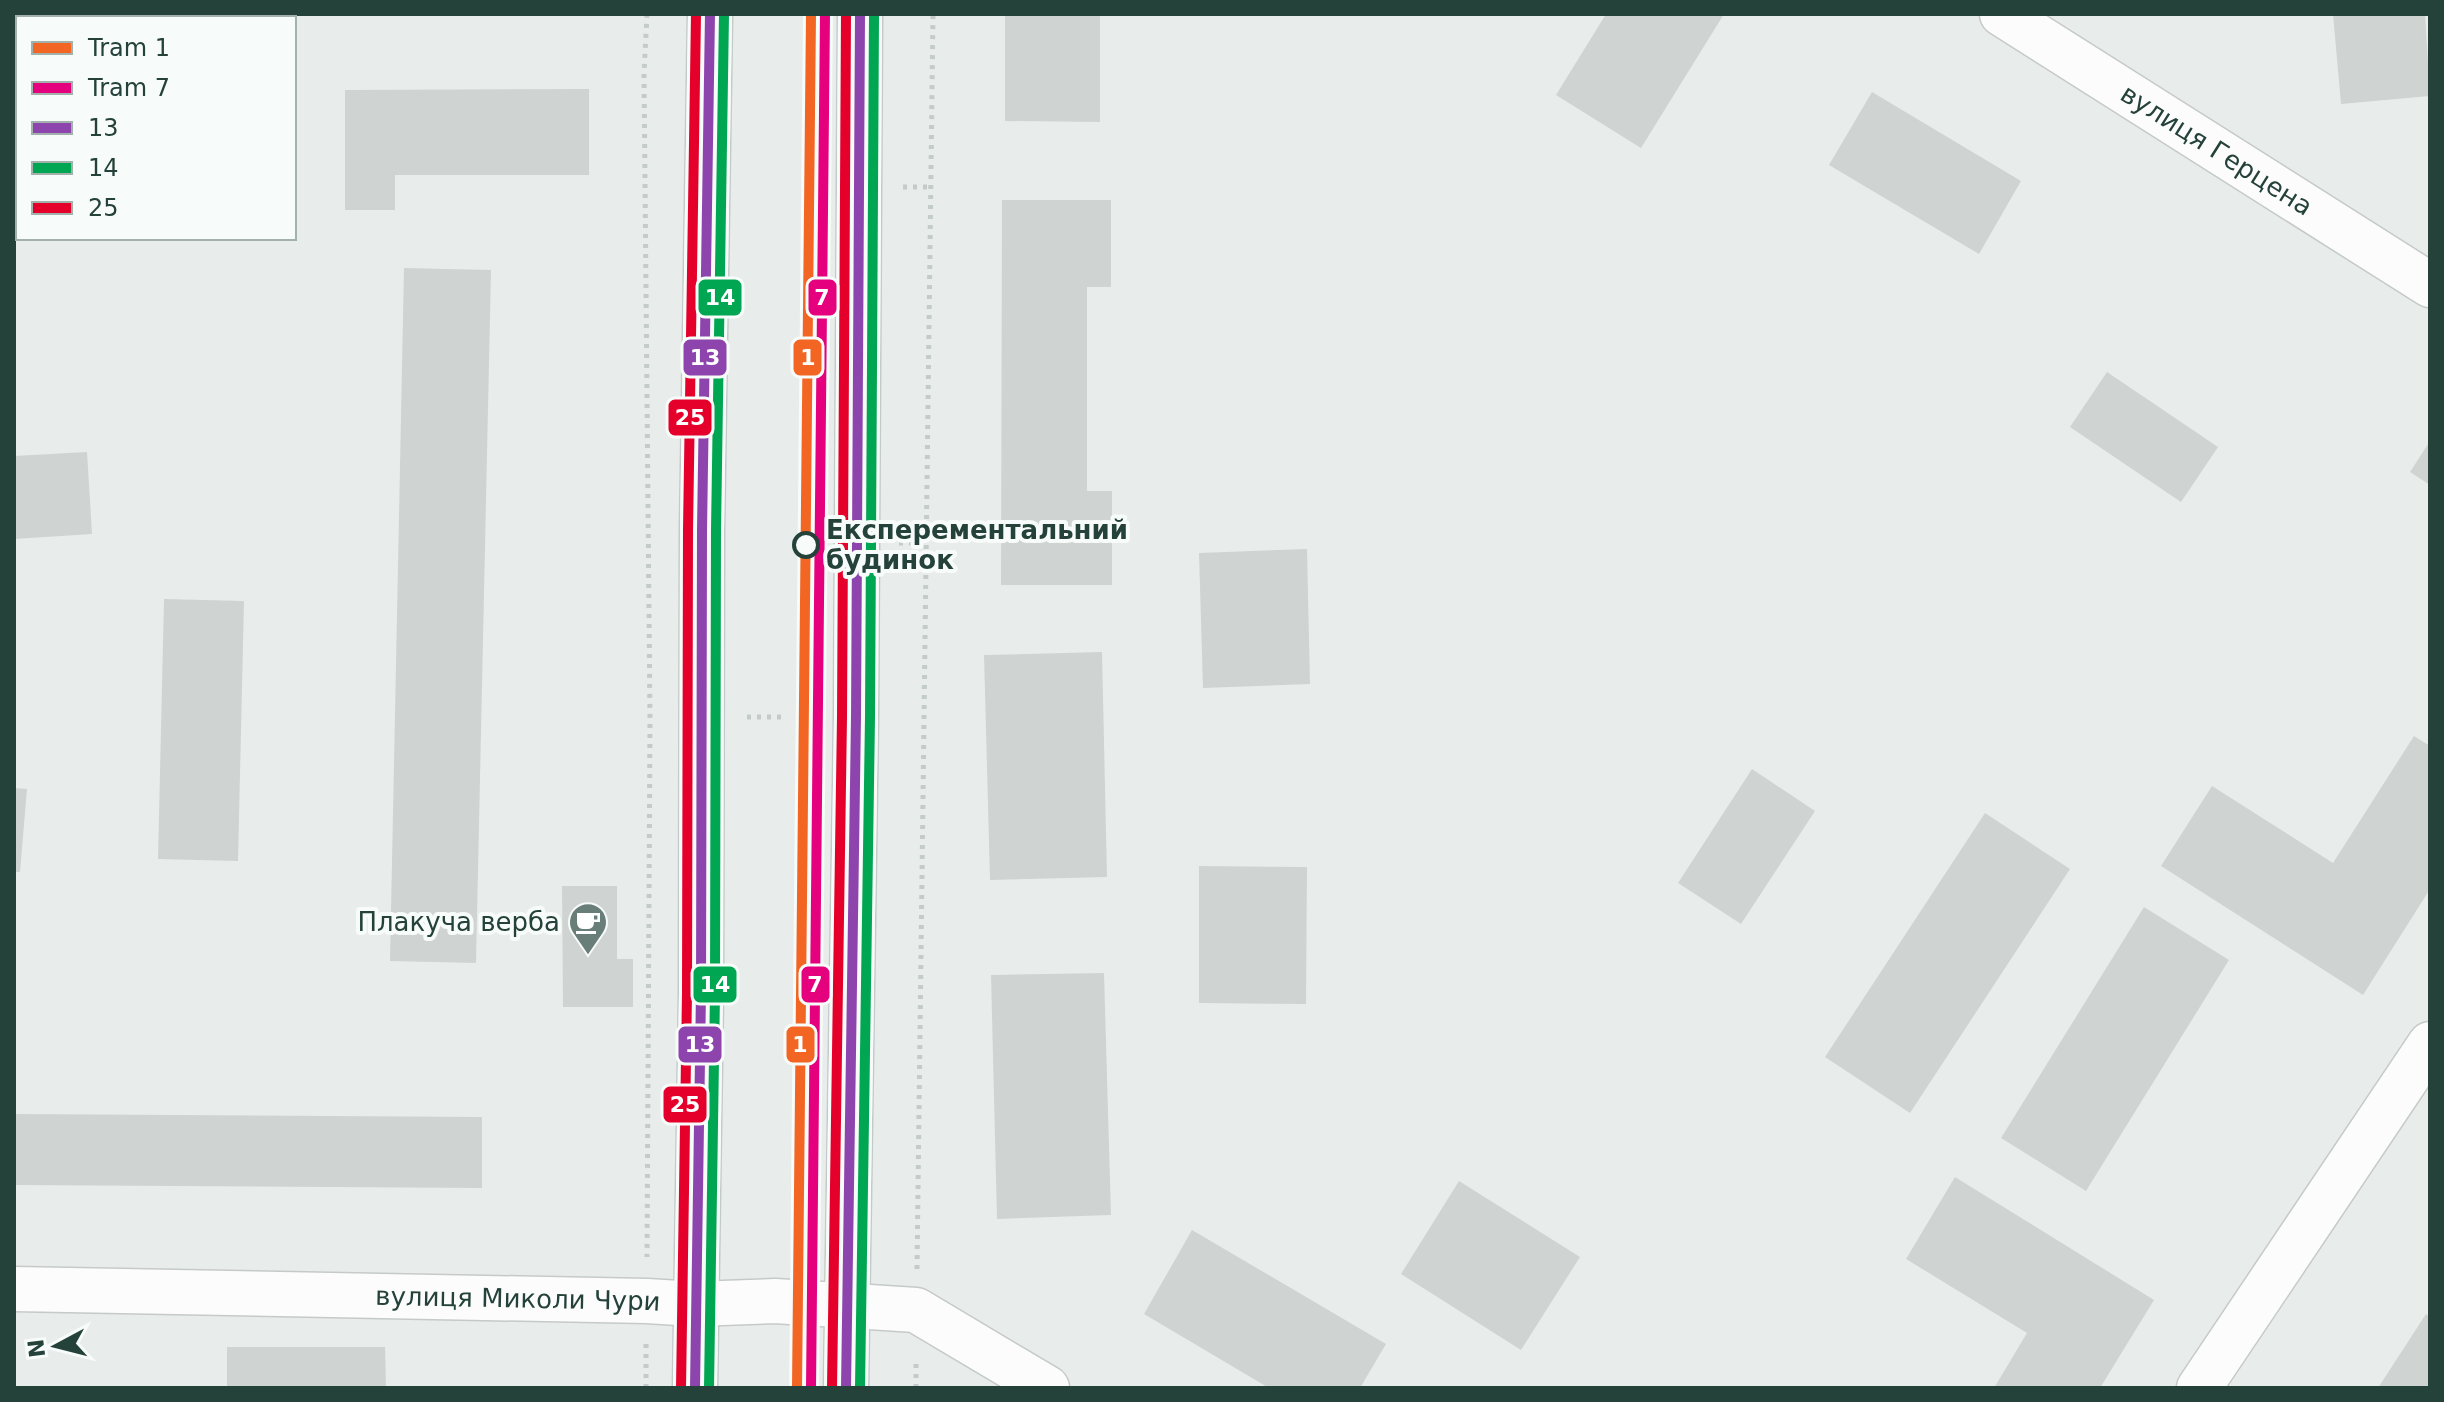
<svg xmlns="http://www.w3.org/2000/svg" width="2444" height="1402" font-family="'DejaVu Sans',sans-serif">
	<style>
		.building { fill: #cfd4d2 }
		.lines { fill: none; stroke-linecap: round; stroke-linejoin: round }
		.street-casing { stroke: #c5cac8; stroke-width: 47 }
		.secondary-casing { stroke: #c3cbc8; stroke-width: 47 }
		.path { stroke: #c3ccca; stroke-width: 5; stroke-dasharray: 4 6; stroke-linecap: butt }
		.street { stroke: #fcfcfc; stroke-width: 44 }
		.secondary { stroke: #fcfcfc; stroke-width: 44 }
		.bus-1-casing { stroke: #f7fbf9; stroke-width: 16 }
		.bus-2-casing { stroke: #f7fbf9; stroke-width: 16 }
		.bus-3-casing { stroke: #f7fbf9; stroke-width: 16 }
		.bus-1 { stroke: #8e44ad; stroke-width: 10 }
		.bus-2 { stroke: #00a651; stroke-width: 10 }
		.bus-3 { stroke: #e4002b; stroke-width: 10 }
		.tram-1-casing { stroke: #f7fbf9; stroke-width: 16 }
		.tram-2-casing { stroke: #f7fbf9; stroke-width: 16 }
		.tram-1 { stroke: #f26522; stroke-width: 10 }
		.tram-2 { stroke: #e5007d; stroke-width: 10 }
		.stop-dot { fill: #f7fbf9; stroke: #24423a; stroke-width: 4 }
		.labels { text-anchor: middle; stroke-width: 8; stroke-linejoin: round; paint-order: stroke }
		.street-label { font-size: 26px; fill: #24423a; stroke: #f7fbf9 }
		.stop-label { font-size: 26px; font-weight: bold; fill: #24423a; stroke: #f7fbf9; text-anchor: start }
		.poi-label { font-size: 26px; fill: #24423a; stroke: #f7fbf9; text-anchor: end }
		.line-badge { stroke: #f7fbf9; stroke-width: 3 }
		.badge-label { font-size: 22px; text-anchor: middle; font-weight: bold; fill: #fff }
	</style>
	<rect width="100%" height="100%" fill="#e8edeb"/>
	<!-- building -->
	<g class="building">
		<path d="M1005,14H1100V122L1005,121Z"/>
		<path d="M1606,14H1724L1641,148L1556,95Z"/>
		<path d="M2333,14H2425L2430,96L2341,104Z"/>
		<path d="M18,33V110H14V34Z"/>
		<path d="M589,89V175H395V210H345V90Z"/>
		<path d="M1872,92L2021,181L1979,254L1829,165Z"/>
		<path d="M1002,200H1111V287H1087V491H1112V585H1001Z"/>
		<path d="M404,268L491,270L476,963L390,961Z"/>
		<path d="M2107,372L2218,447L2181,502L2070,427Z"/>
		<path d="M2430,441V485L2410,472Z"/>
		<path d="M87,452L92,534L14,539V456Z"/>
		<path d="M1307,549L1310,684L1203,688L1199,553Z"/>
		<path d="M164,599L244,601L238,861L158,859Z"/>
		<path d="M1102,652L1107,877L990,880L984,655Z"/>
		<path d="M2414,736L2430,746V889L2363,995L2161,866L2212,786L2333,863Z"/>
		<path d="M1752,769L1815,811L1741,924L1678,883Z"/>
		<path d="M14,788L27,789L20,872H14Z"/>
		<path d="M1985,813L2070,869L1910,1113L1825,1057Z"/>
		<path d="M1199,866L1307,867L1306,1004L1199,1003Z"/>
		<path d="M562,886H617V959H633V1007H563Z"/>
		<path d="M2144,907L2229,960L2086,1191L2001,1138Z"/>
		<path d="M1104,973L1111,1215L997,1219L991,975Z"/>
		<path d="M14,1114L482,1117V1188L14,1185Z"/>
		<path d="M1955,1177L2154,1300L2100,1388H1994L2027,1333L1906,1259Z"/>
		<path d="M1459,1181L1580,1257L1521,1350L1401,1274Z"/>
		<path d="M1192,1230L1386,1344L1360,1388H1269L1144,1314Z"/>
		<path d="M2426,1314L2430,1317V1388H2378Z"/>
		<path d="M227,1347H385L386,1388H227Z"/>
	</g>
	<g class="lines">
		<!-- street casing -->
		<g class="street-casing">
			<g id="street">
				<path id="s1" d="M2002,14L2430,285"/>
				<path id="s2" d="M14,1289L647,1301L695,1304L775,1301L916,1310L1047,1388"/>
				<path d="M2199,1388L2430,1044"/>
			</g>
		</g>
		<!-- secondary casing -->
		<g class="secondary-casing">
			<g id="secondary">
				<path d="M695,1388L701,993L702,530L710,14"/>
				<path d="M846,1388L856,717L860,14"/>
			</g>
		</g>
		<!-- path -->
		<g class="path">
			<path d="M647,14L644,73L650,720L647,1257"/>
			<path d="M903,187H930"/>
			<path d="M899,543H926"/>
			<path d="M747,717H782"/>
			<path d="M917,1269L933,14"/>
			<path d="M646,1388V1343"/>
			<path d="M916,1388V1359"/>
		</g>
		<!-- street -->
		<use href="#street" class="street"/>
		<!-- secondary -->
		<use href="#secondary" class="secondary"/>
		<!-- bus-1 casing -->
		<g class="bus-1-casing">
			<g id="bus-1">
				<path d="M695,1388L701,993L702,530L710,14"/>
				<path d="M846,1388L856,717L860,14"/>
			</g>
		</g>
		<!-- bus-2 casing -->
		<g class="bus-2-casing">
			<g id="bus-2">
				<path d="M709,1388L715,993L716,530L724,14"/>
				<path d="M860,1388L870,717L874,14"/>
			</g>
		</g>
		<!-- bus-3 casing -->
		<g class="bus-3-casing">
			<g id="bus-3">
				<path d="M681,1388L687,993L688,530L696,14"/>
				<path d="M832,1388L842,717L846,14"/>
			</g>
		</g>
		<!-- bus-1 -->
		<use href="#bus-1" class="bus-1"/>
		<!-- bus-2 -->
		<use href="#bus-2" class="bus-2"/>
		<!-- bus-3 -->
		<use href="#bus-3" class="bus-3"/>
		<!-- tram-1 casing -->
		<g class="tram-1-casing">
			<path id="tram-1" d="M797,1388L811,14"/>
		</g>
		<!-- tram-2 casing -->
		<g class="tram-2-casing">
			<path id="tram-2" d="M811,1388L825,14"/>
		</g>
		<!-- tram-1 -->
		<use href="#tram-1" class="tram-1"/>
		<!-- tram-2 -->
		<use href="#tram-2" class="tram-2"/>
	</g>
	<!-- icons -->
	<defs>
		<g id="cafe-pin" transform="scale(2)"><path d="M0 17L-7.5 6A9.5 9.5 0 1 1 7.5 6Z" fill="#697e78" stroke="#f7fbf9"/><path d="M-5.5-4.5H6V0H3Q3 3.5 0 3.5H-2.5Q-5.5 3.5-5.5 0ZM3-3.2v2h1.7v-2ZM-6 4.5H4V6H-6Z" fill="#fff"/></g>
	</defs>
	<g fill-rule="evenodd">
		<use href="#cafe-pin" x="588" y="922"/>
	</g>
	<!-- markers -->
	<circle class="stop-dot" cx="806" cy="545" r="12"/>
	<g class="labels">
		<!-- street labels -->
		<g class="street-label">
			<text dy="9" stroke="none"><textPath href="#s1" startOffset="254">вулиця Герцена</textPath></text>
			<text dy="9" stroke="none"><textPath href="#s2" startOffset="504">вулиця Миколи Чури</textPath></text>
		</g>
		<!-- stop labels -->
		<g class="stop-label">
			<text x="826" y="539">Експерементальний<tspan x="826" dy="30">будинок</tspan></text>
		</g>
		<!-- poi labels -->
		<g class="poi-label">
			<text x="560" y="931">Плакуча верба</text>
		</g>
	</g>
	<g class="line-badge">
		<rect x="697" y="278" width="46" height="39" rx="8" fill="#00a651"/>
		<rect x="807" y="278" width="31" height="39" rx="8" fill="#e5007d"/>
		<rect x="682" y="338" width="46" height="39" rx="8" fill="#8e44ad"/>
		<rect x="792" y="338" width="31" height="39" rx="8" fill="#f26522"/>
		<rect x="667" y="398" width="46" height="39" rx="8" fill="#e4002b"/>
		<rect x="800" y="965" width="31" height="39" rx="8" fill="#e5007d"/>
		<rect x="692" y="965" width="46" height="39" rx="8" fill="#00a651"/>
		<rect x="785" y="1025" width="31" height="39" rx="8" fill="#f26522"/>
		<rect x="677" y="1025" width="46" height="39" rx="8" fill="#8e44ad"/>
		<rect x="662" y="1085" width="46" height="39" rx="8" fill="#e4002b"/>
	</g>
	<g class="badge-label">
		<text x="720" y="305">14</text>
		<text x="822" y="305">7</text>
		<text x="705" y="365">13</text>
		<text x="808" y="365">1</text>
		<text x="690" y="425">25</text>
		<text x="815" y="992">7</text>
		<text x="715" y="992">14</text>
		<text x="800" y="1052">1</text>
		<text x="700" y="1052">13</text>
		<text x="685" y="1112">25</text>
	</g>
	<!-- border -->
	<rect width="2444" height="1402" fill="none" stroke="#24423a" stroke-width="32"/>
	<!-- legend -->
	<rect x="16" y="16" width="280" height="224" fill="#f7fbf9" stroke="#a3b1ad" stroke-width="2"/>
	<rect x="32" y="42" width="40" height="12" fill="#f26522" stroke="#a3b1ad" stroke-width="2"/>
	<text x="88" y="56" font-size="24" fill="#24423a">Tram 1</text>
	<rect x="32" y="82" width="40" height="12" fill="#e5007d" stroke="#a3b1ad" stroke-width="2"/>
	<text x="88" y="96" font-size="24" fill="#24423a">Tram 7</text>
	<rect x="32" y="122" width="40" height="12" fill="#8e44ad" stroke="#a3b1ad" stroke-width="2"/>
	<text x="88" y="136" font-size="24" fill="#24423a">13</text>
	<rect x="32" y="162" width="40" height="12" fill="#00a651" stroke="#a3b1ad" stroke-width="2"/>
	<text x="88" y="176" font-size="24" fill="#24423a">14</text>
	<rect x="32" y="202" width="40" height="12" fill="#e4002b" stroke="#a3b1ad" stroke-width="2"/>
	<text x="88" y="216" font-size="24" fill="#24423a">25</text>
	<!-- north arrow -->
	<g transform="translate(56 1346) rotate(263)" stroke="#f7fbf9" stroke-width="6" paint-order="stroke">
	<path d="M0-6L14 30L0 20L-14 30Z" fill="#24423a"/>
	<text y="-12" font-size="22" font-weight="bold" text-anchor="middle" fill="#24423a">N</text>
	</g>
</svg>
